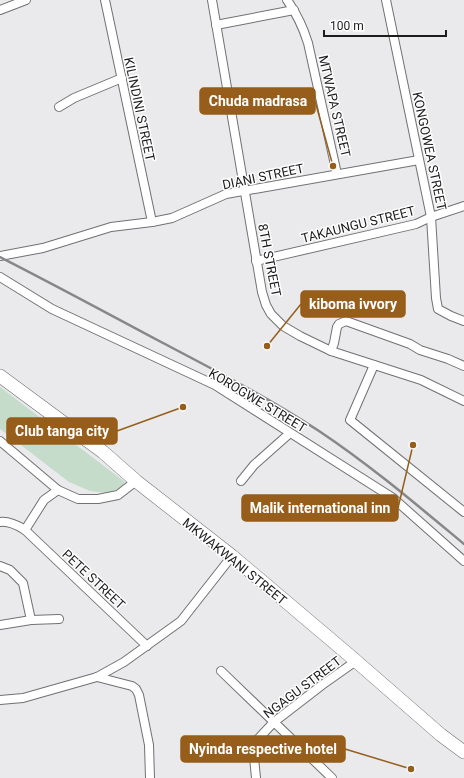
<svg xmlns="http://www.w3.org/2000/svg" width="464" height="778" font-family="Roboto,sans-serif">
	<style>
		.green { fill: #c5dccb }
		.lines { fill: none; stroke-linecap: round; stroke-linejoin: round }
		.minor-casing { stroke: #717073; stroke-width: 10 }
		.primary-casing { stroke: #717073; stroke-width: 14 }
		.minor { stroke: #fff; stroke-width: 8 }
		.primary { stroke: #fff; stroke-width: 13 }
		.rail { stroke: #878789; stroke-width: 2.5 }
		.labels { text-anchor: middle; stroke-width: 3; stroke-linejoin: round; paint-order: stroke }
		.street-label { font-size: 13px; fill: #1c1c1d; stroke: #fff }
		.leader { fill: none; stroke: #965e1a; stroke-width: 1.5 }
		.callout-dot { fill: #965e1a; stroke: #fff; stroke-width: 1.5 }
		.callout { fill: #965e1a; stroke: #965e1a; stroke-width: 1.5 }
		.callout-label { font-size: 14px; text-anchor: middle; font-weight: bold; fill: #fff }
	</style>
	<rect width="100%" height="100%" fill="#eaeaed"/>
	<!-- green -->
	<path class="green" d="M0,387L125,482L121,488L107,493L90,491L69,482L0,429Z"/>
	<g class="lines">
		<!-- minor casing -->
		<g class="minor-casing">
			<g id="minor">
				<path d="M105,0L152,222"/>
				<path d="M212,0L262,292L266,305L271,314L283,326L300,336L331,351L421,380L464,401"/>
				<path d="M287,0C297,14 303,27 308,43L337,174"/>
				<path d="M386,0L431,217L436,298L438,309L451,316L464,321"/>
				<path d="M0,10L26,0"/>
				<path d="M216,25L294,10"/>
				<path d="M59,107L74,98L122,78"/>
				<path d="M0,256L43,248L111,227L152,222L172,218L226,194L419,160"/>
				<path d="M256,261L416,224L431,217L464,206"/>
				<path d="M0,277L52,309L215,385L393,498L464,561"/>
				<path d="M331,351L334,343L337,327L339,324L346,321L410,344L420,350L448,359L464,366"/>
				<path d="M374,365L350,420L464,512"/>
				<path d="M0,441L58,490L78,499H98L118,495L136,481"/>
				<path d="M241,481L254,465L290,433"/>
				<path d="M0,522C9,521 17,525 25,530L147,646"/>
				<path d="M25,530L44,500L58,490"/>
				<path d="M0,566L10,570L23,583L31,620"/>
				<path d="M0,625L31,620L59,619"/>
				<path d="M221,671L332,778"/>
				<path d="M97,677L132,686L136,689L139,695L149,745L150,778"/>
				<path d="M0,700L23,698L97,677L124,662L181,621L232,556"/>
				<path d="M256,778L253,747L257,740L274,722L322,685L356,661"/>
			</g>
		</g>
		<!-- primary casing -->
		<g class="primary-casing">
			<path id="primary" d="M0,376L103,452L136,481L232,556L349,655L441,735L464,752"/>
		</g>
		<!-- minor -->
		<use href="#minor" class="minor"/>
		<!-- primary -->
		<use href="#primary" class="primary"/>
		<!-- rail -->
		<path class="rail" d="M0,257C55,285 109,314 163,343C216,371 269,398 319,431C370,465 417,505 464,544"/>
	</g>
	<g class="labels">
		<!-- street labels -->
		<g class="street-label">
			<text transform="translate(335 106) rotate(77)" y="5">MTWAPA STREET</text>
			<text transform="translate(140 109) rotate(78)" y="5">KILINDINI STREET</text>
			<text transform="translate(430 151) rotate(78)" y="5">KONGOWEA STREET</text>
			<text transform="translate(263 176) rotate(-12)" y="5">DIANI STREET</text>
			<text transform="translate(358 224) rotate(-14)" y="5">TAKAUNGU STREET</text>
			<text transform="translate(270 260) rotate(79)" y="5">8TH STREET</text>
			<text transform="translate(258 400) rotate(31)" y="5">KOROGWE STREET</text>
			<text transform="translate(235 561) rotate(39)" y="5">MKWAKWANI STREET</text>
			<text transform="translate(94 579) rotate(43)" y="5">PETE STREET</text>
			<text transform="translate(302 687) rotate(-37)" y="5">NGAGU STREET</text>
		</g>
	</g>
	<!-- callouts -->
	<path class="leader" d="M333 166L315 101M267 346L301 304M183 407L117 431M413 445L398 508M411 769L345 749"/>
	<g class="callout-dot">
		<circle cx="333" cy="166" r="4"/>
		<circle cx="267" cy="346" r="4"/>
		<circle cx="183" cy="407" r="4"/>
		<circle cx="413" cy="445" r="4"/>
		<circle cx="411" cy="769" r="4"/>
	</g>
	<g class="callout">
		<rect x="200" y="88" width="115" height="26" rx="4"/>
		<rect x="301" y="291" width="104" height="26" rx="4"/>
		<rect x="7" y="418" width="110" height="26" rx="4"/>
		<rect x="242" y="495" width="156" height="26" rx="4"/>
		<rect x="181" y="736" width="164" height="26" rx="4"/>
	</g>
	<g class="callout-label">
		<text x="258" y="106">Chuda madrasa</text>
		<text x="353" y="309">kiboma ivvory</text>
		<text x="62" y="436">Club tanga city</text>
		<text x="320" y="513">Malik international inn</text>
		<text x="263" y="754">Nyinda respective hotel</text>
	</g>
	<!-- scale -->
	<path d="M324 30v6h122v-6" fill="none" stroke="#1c1c1d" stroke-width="2"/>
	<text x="330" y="30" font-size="12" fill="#1c1c1d" stroke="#ffffff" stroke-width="3" paint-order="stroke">100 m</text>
</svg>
